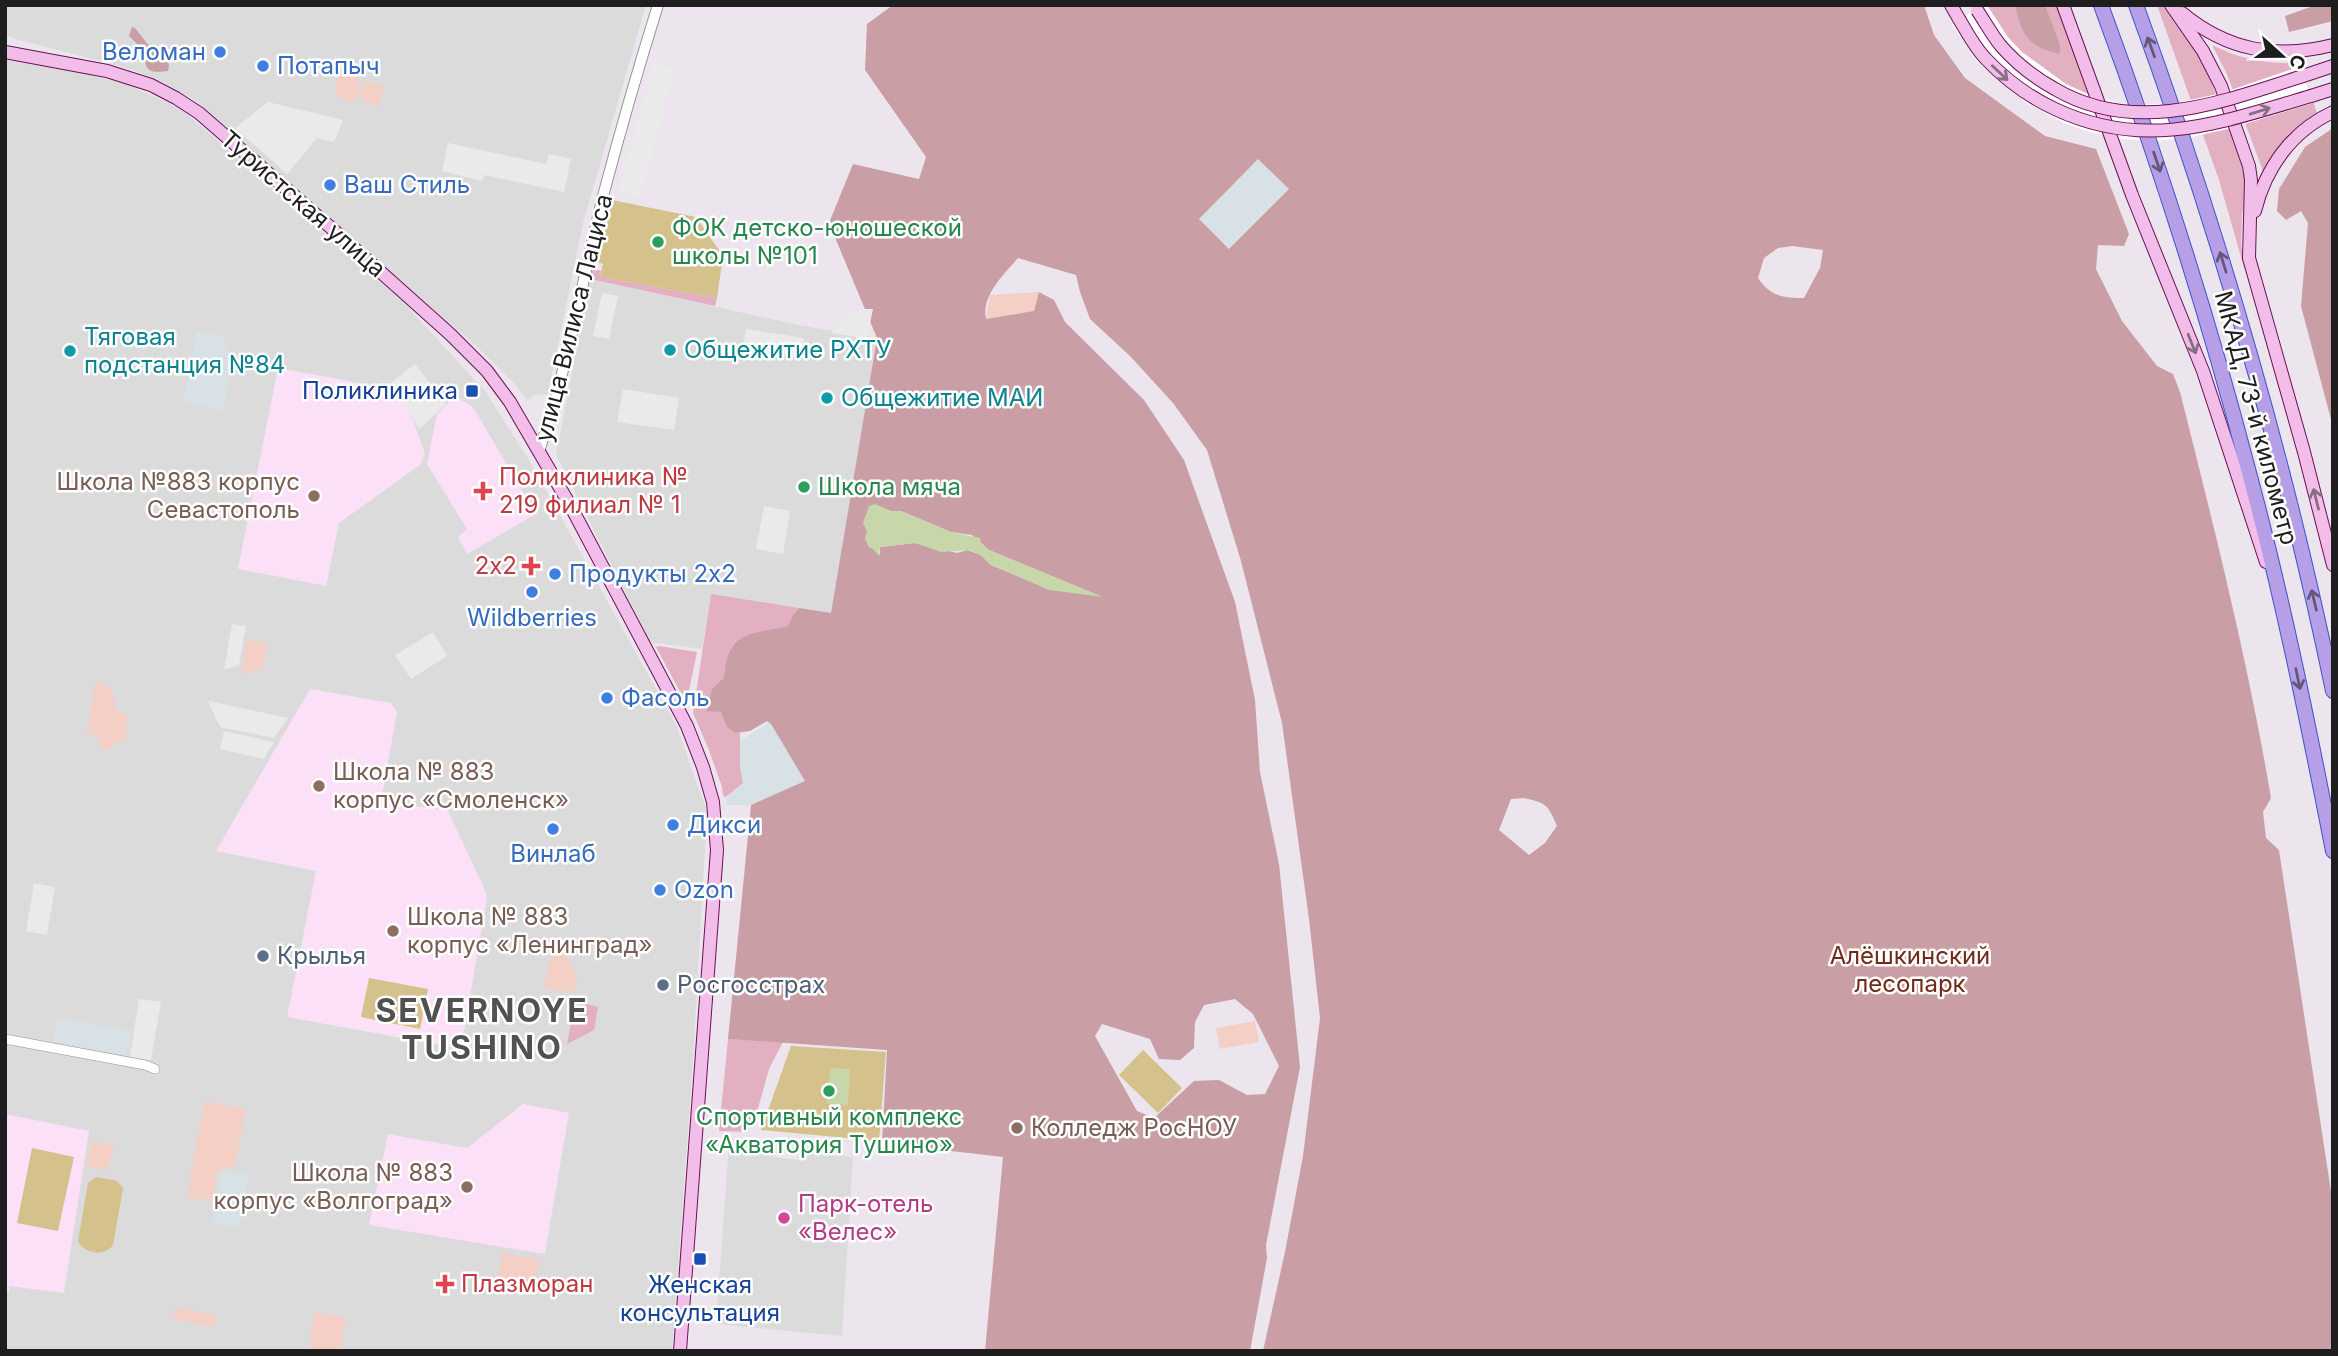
<svg xmlns="http://www.w3.org/2000/svg" width="2338" height="1356" font-family="Inter,sans-serif">
	<style>
		.residential { fill: #dbdbdc }
		.industrial { fill: #d7e1e6 }
		.education { fill: #fbe0f8 }
		.grass { fill: #e3b0c2 }
		.forest { fill: #c99ea5; fill-rule: evenodd }
		.park { fill: #f3cfc6 }
		.pitch { fill: #d4c18b }
		.parking { fill: #eaeaea }
		.water { fill: #c7d7a9 }
		.pier { fill: #fff }
		.lines { fill: none; stroke-linecap: round; stroke-linejoin: round }
		.minor-casing { stroke: #959595; stroke-width: 10 }
		.tertiary-casing { stroke: #959595; stroke-width: 12 }
		.secondary-casing { stroke: #691054; stroke-width: 14 }
		.trunk-casing { stroke: #3756c7; stroke-width: 16 }
		.minor { stroke: #fff; stroke-width: 9 }
		.tertiary { stroke: #fff; stroke-width: 10 }
		.secondary { stroke: #f2bee9; stroke-width: 12 }
		.trunk { stroke: #b79fe8; stroke-width: 14 }
		.secondary-bridge-casing { stroke: #691054; stroke-width: 14; stroke-linecap: butt }
		.secondary-bridge { stroke: #f2bee9; stroke-width: 12 }
		.oneway { stroke: #635879 }
		.oneway2 { stroke: #886e84 }
		.shop-dot { fill: #3f7fe0; stroke: #fff; stroke-width: 2.5 }
		.leisure-dot { fill: #2e9e5b; stroke: #fff; stroke-width: 2.5 }
		.culture-dot { fill: #0f9aa8; stroke: #fff; stroke-width: 2.5 }
		.transit-dot { fill: #1a4fb4; stroke: #fff; stroke-width: 2.5 }
		.health-dot { fill: #e0444e; stroke: #fff; stroke-width: 2.5 }
		.education-dot { fill: #8d6e63; stroke: #fff; stroke-width: 2.5 }
		.service-dot { fill: #5c6f8a; stroke: #fff; stroke-width: 2.5 }
		.hotel-dot { fill: #d1479c; stroke: #fff; stroke-width: 2.5 }
		.labels { text-anchor: middle; stroke-width: 5; stroke-linejoin: round; paint-order: stroke }
		.shop-label { font-size: 24px; fill: #366cbe; stroke: #fff; text-anchor: start }
		.street-label { font-size: 24px; fill: #1e1e1e; stroke: #fff }
		.leisure-label { font-size: 24px; fill: #27864d; stroke: #fff; text-anchor: start }
		.culture-label { font-size: 24px; fill: #0d838f; stroke: #fff; text-anchor: start }
		.transit-label { font-size: 24px; fill: #164399; stroke: #fff; text-anchor: end }
		.health-label { font-size: 24px; fill: #be3a42; stroke: #fff; text-anchor: start }
		.education-label { font-size: 24px; fill: #785e54; stroke: #fff; text-anchor: start }
		.service-label { font-size: 24px; fill: #4e5e75; stroke: #fff; text-anchor: start }
		.park-label { font-size: 24px; fill: #702a17; stroke: #fff }
		.hotel-label { font-size: 24px; fill: #b23c85; stroke: #fff; text-anchor: start }
		.district-label { font-size: 32px; font-weight: bold; letter-spacing: 2px; fill: #515151; stroke: #fff }
	</style>
	<rect width="100%" height="100%" fill="#ece5ee"/>
	<!-- residential -->
	<g class="residential">
		<path d="M7,5H646L583,223L548,394L534,395L527,400L516,385L473,343L376,260L241,139L194,100L163,82L130,69L12,38L5,34Z"/>
		<path d="M5,60L82,73L126,84L180,108L403,302L485,391L531,463L677,727L707,812L693,1060L672,1351H5Z"/>
		<path d="M590,279L803,326L877,338L831,613L711,595L702,649L650,642L556,455Z"/>
		<path d="M729,1144L770,1148L774,1157L804,1161L810,1153L853,1157L842,1336L716,1324Z"/>
	</g>
	<!-- industrial -->
	<g class="industrial">
		<path d="M1258,158L1289,189L1230,249L1199,219Z"/>
		<path d="M197,331L223,336L232,361L224,410L183,402Z"/>
		<path d="M770,722L806,783L751,805H727L726,798L743,783L728,749Z"/>
		<path d="M57,1018L132,1031L128,1055L53,1042Z"/>
		<path d="M222,1171L249,1175L239,1228L212,1223Z"/>
	</g>
	<!-- education -->
	<g class="education">
		<path d="M278,368L403,391L425,454L420,465L339,523L326,586L238,569Z"/>
		<path d="M455,396L473,407L536,514L467,554L458,537L467,529L427,464L437,414Z"/>
		<path d="M310,689L391,703L397,712L381,801L448,811L484,888L487,898L461,1049L287,1017L316,871L216,851Z"/>
		<path d="M523,1104L569,1113L545,1254L369,1225L388,1134L467,1148Z"/>
		<path d="M5,1114L89,1131L64,1293L9,1286V1292H5Z"/>
	</g>
	<!-- grass -->
	<g class="grass">
		<path d="M1986,5H2057L2102,135L2029,102Z"/>
		<path d="M2157,5H2162L2188,38L2203,62L2237,146L2247,189L2242,214L2241,245L2245,271L2219,180Z"/>
		<path d="M2212,45C2243,60 2265,64 2299,63L2301,66L2317,113L2283,142L2263,171L2226,72Z"/>
		<path d="M592,268L601,271L600,277L717,298L715,306L590,279Z"/>
		<path d="M711,594L799,608L792,616L788,626C750,634 727,631 724,677L712,689L721,712L736,733H740V767L743,783L726,797L723,796L722,787L709,750L693,713Z"/>
		<path d="M659,646L697,652L687,700L685,701L656,647Z"/>
		<path d="M575,1001L598,1007L594,1030L567,1044Z"/>
		<path d="M728,1039L783,1042L769,1069L757,1112L747,1132L719,1131Z"/>
	</g>
	<!-- forest -->
	<g class="forest">
		<path d="M893,5H1924L1934,35L1965,78L2045,136L2096,149L2129,234L2124,246L2098,245L2096,269L2122,321L2157,366L2173,374L2180,392C2214,527 2248,661 2271,798L2263,812L2266,838L2279,850L2333,1205V1351H1263L1285,1252L1303,1156L1320,1018L1309,919L1282,723L1241,561L1207,450L1173,403L1130,356L1090,319L1080,292L1076,275L1018,258C1004,274 981,296 986,319L1016,306L1039,292L1054,300L1065,322L1144,400L1184,460L1235,602L1255,700L1260,772L1279,864L1300,1067L1266,1245L1267,1258L1250,1351H985L1003,1157L882,1143L887,1050L728,1039L751,805L805,781L771,724L767,721L750,731L736,733L727,727L721,712L707,711L712,689L724,677C727,631 750,634 788,626L792,616L799,608L831,613L877,338L829,223L853,164L919,179L926,157L865,70L867,24ZM1258,159L1289,189L1229,249L1199,219ZM1792,246L1823,250L1820,268L1804,298C1783,298 1770,296 1758,278L1764,258L1778,248ZM883,508L891,511H901L951,532L972,535L989,550L1100,596L1049,589L991,565L981,555L967,550L957,553L915,543L880,547V555L865,539L867,533ZM1524,798C1547,803 1548,805 1557,826L1545,843L1529,855L1499,830L1511,799ZM1235,999L1253,1014L1279,1066L1265,1094L1247,1095L1219,1080L1194,1081L1154,1118L1137,1111L1095,1036L1102,1024L1150,1039L1159,1059L1180,1060L1194,1048L1195,1022L1204,1005Z"/>
		<path d="M2015,5H2045L2060,45V54C2028,47 2022,36 2015,5Z"/>
		<path d="M2316,5H2333V21L2289,32L2285,16Z"/>
		<path d="M132,27L135,28L157,56L167,57L169,66L168,71C141,75 148,64 141,49C138,44 133,40 129,36Z"/>
		<path d="M2333,128V427L2301,306L2308,223L2301,211L2286,220L2277,211L2279,189L2305,147Z"/>
	</g>
	<!-- park -->
	<g class="park">
		<path d="M347,72L357,76L359,89H363L365,81L384,86L379,106L361,101L362,95L358,94L356,100L348,102L337,95L335,83L341,74Z"/>
		<path d="M1039,292L1034,311L986,319L990,295Z"/>
		<path d="M247,640L267,643L263,668L241,675Z"/>
		<path d="M95,681C108,683 117,696 115,709L128,717L125,741L114,743L110,750L99,748L100,743L97,735L92,734L86,737Z"/>
		<path d="M552,951L564,953L577,977L574,993L544,988Z"/>
		<path d="M1255,1021L1259,1042L1220,1049L1216,1028Z"/>
		<path d="M204,1101L246,1109L235,1166L217,1171L212,1201L187,1197Z"/>
		<path d="M92,1141L115,1145L107,1170L87,1167Z"/>
		<path d="M502,1253L540,1259L534,1292L497,1285Z"/>
		<path d="M175,1307L216,1315L214,1327L173,1319Z"/>
		<path d="M315,1312L346,1318L340,1351H308Z"/>
	</g>
	<!-- pitch -->
	<g class="pitch">
		<path d="M612,200L696,217L723,256L717,298L600,277L603,264L598,262Z"/>
		<path d="M369,978L428,989L420,1029L361,1017Z"/>
		<path d="M791,1046L886,1052L879,1141L761,1130Z"/>
		<path d="M1143,1050L1182,1088L1158,1113L1119,1075Z"/>
		<path d="M32,1148L74,1157L58,1231L17,1223Z"/>
		<path d="M96,1177L117,1181L123,1188L113,1245C105,1257 84,1254 78,1241L88,1183Z"/>
	</g>
	<!-- parking -->
	<g class="parking">
		<path d="M654,63L675,69L640,197L618,191Z"/>
		<path d="M268,102L343,120L334,142L317,138L287,174L235,128Z"/>
		<path d="M448,143L546,164L549,154L571,159L564,192L484,175L482,181L442,171Z"/>
		<path d="M602,293L618,296L609,339L593,336Z"/>
		<path d="M865,309H873L867,339L832,333V330L852,313Z"/>
		<path d="M746,329L804,338L802,357L743,348Z"/>
		<path d="M415,364L446,404L419,429L392,382Z"/>
		<path d="M623,389L679,398L674,430L617,422Z"/>
		<path d="M764,506L790,511L783,554L756,549Z"/>
		<path d="M232,624L246,626L239,665L224,670Z"/>
		<path d="M433,632L447,656L411,679L395,655Z"/>
		<path d="M208,701L288,718L274,738L220,727Z"/>
		<path d="M224,731L274,742L264,759L220,749Z"/>
		<path d="M34,883L55,887L47,935L26,931Z"/>
		<path d="M139,999L161,1002L151,1060L130,1057Z"/>
	</g>
	<!-- water -->
	<g class="water">
		<path d="M875,504L891,511H901L951,532L980,538L981,544L989,550L1103,597L1049,590L990,564L981,555L967,550L941,552L915,543L880,547L879,556L873,549L869,547L865,539L867,532L863,523L869,506Z"/>
		<path d="M830,1068L850,1069L848,1105L827,1104Z"/>
	</g>
	<!-- pier -->
	<path class="pier" d="M1984,5H1987L2007,36L2022,52L2066,84L2088,94L2126,105L2176,103L2222,93L2301,66L2313,103L2232,128L2187,138L2153,141L2122,139L2089,132L2064,123L2027,103L1978,62L1952,24Z"/>
	<g class="lines">
		<!-- minor casing -->
		<g class="minor-casing">
			<path id="minor" d="M5,1039L145,1065L155,1069"/>
		</g>
		<!-- tertiary casing -->
		<g class="tertiary-casing">
			<path id="tertiary" d="M539,451C568,368 582,281 603,196C620,132 638,69 658,5"/>
		</g>
		<!-- secondary casing -->
		<g class="secondary-casing">
			<g id="secondary">
				<path d="M1951,5L1959,19"/>
				<path d="M2063,5L2132,195L2203,371L2266,562"/>
				<path d="M2171,5L2203,51L2221,86L2249,166L2251,180L2249,258L2304,452L2333,565"/>
				<path d="M2182,13C2228,51 2276,59 2333,45"/>
				<path d="M5,52L107,71L151,85L176,98L199,113L337,233L450,334L487,371L510,402L570,505L687,726L703,767L713,802L717,850L680,1351"/>
				<path d="M2303,76L2333,66"/>
				<path d="M2311,96L2333,89"/>
				<path d="M2255,211C2266,167 2292,131 2333,112"/>
			</g>
		</g>
		<!-- trunk casing -->
		<g class="trunk-casing">
			<g id="trunk">
				<path d="M2101,5C2157,157 2207,312 2248,469C2282,595 2308,723 2333,851"/>
				<path d="M2136,5C2218,229 2285,458 2333,691"/>
			</g>
		</g>
		<!-- minor -->
		<use href="#minor" class="minor"/>
		<!-- tertiary -->
		<use href="#tertiary" class="tertiary"/>
		<!-- secondary -->
		<use href="#secondary" class="secondary"/>
		<!-- trunk -->
		<use href="#trunk" class="trunk"/>
		<!-- secondary-bridge casing -->
		<g class="secondary-bridge-casing">
			<g id="secondary-bridge">
				<path d="M1977,10C1985,22 1992,35 2001,46C2016,63 2035,78 2055,89C2135,136 2222,102 2303,76"/>
				<path d="M1959,19C1967,32 1975,48 1986,59C2006,80 2029,97 2055,109C2146,152 2222,122 2311,96"/>
			</g>
		</g>
		<!-- secondary-bridge -->
		<use href="#secondary-bridge" class="secondary-bridge"/>
	</g>
	<!-- one-way arrows -->
	<defs><path id="oneway-shaft" d="M-6 0H5M1.5-3L5.5 0L1.5 3" fill="none" stroke-width="1.6" stroke-linecap="round" stroke-linejoin="round" transform="scale(1.75)"/></defs>
	<g class="oneway">
		<use href="#oneway-shaft" transform="translate(2151 47) rotate(-110)"/>
		<use href="#oneway-shaft" transform="translate(2157 162) rotate(71)"/>
		<use href="#oneway-shaft" transform="translate(2223 262) rotate(-107)"/>
		<use href="#oneway-shaft" transform="translate(2314 600) rotate(-103)"/>
		<use href="#oneway-shaft" transform="translate(2298 679) rotate(78)"/>
	</g>
	<g class="oneway2">
		<use href="#oneway-shaft" transform="translate(2000 73) rotate(43)"/>
		<use href="#oneway-shaft" transform="translate(2260 111) rotate(-17)"/>
		<use href="#oneway-shaft" transform="translate(2192 344) rotate(68)"/>
		<use href="#oneway-shaft" transform="translate(2316 499) rotate(-104)"/>
	</g>
	<!-- markers -->
	<g class="shop-dot">
		<circle cx="220" cy="52" r="7"/>
		<circle cx="263" cy="66" r="7"/>
		<circle cx="330" cy="185" r="7"/>
		<circle cx="555" cy="574" r="7"/>
		<circle cx="532" cy="592" r="7"/>
		<circle cx="607" cy="698" r="7"/>
		<circle cx="673" cy="825" r="7"/>
		<circle cx="553" cy="829" r="7"/>
		<circle cx="660" cy="890" r="7"/>
	</g>
	<g class="leisure-dot">
		<circle cx="658" cy="242" r="7"/>
		<circle cx="804" cy="487" r="7"/>
		<circle cx="829" cy="1091" r="7"/>
	</g>
	<g class="culture-dot">
		<circle cx="670" cy="350" r="7"/>
		<circle cx="70" cy="351" r="7"/>
		<circle cx="827" cy="398" r="7"/>
	</g>
	<g class="transit-dot">
		<rect x="465" y="384" width="14" height="14" rx="3.5"/>
		<rect x="693" y="1252" width="14" height="14" rx="3.5"/>
	</g>
	<g class="health-dot">
		<path d="M479.5 480.5h7v7h7v7h-7v7h-7v-7h-7v-7h7z"/>
		<path d="M527.5 555.5h7v7h7v7h-7v7h-7v-7h-7v-7h7z"/>
		<path d="M441.5 1273.5h7v7h7v7h-7v7h-7v-7h-7v-7h7z"/>
	</g>
	<g class="education-dot">
		<circle cx="314" cy="496" r="7"/>
		<circle cx="319" cy="786" r="7"/>
		<circle cx="393" cy="931" r="7"/>
		<circle cx="1017" cy="1128" r="7"/>
		<circle cx="467" cy="1187" r="7"/>
	</g>
	<g class="service-dot">
		<circle cx="263" cy="956" r="7"/>
		<circle cx="663" cy="985" r="7"/>
	</g>
	<circle class="hotel-dot" cx="784" cy="1218" r="7"/>
	<g class="labels">
		<!-- shop labels -->
		<g class="shop-label">
			<text x="206" y="60" text-anchor="end">Веломан</text>
			<text x="277" y="74">Потапыч</text>
			<text x="344" y="193">Ваш Стиль</text>
			<text x="569" y="582">Продукты 2x2</text>
			<text x="532" y="626" text-anchor="middle">Wildberries</text>
			<text x="621" y="706">Фасоль</text>
			<text x="687" y="833">Дикси</text>
			<text x="553" y="862" text-anchor="middle">Винлаб</text>
			<text x="674" y="898">Ozon</text>
		</g>
		<!-- street labels -->
		<g class="street-label">
			<text transform="translate(303 204) rotate(41)" y="8">Туристская улица</text>
			<text transform="translate(574 318) rotate(-76)" y="8">улица Вилиса Лациса</text>
			<text transform="translate(2256 418) rotate(75)" y="8">МКАД, 73-й километр</text>
		</g>
		<!-- leisure labels -->
		<g class="leisure-label">
			<text x="672" y="236">ФОК детско-юношеской<tspan x="672" dy="28">школы №101</tspan></text>
			<text x="818" y="495">Школа мяча</text>
			<text x="829" y="1125" text-anchor="middle">Спортивный комплекс<tspan x="829" dy="28">«Акватория Тушино»</tspan></text>
		</g>
		<!-- culture labels -->
		<g class="culture-label">
			<text x="84" y="345">Тяговая<tspan x="84" dy="28">подстанция №84</tspan></text>
			<text x="684" y="358">Общежитие РХТУ</text>
			<text x="841" y="406">Общежитие МАИ</text>
		</g>
		<!-- transit labels -->
		<g class="transit-label">
			<text x="458" y="399">Поликлиника</text>
			<text x="700" y="1293" text-anchor="middle">Женская<tspan x="700" dy="28">консультация</tspan></text>
		</g>
		<!-- health labels -->
		<g class="health-label">
			<text x="499" y="485">Поликлиника №<tspan x="499" dy="28">219 филиал № 1</tspan></text>
			<text x="517" y="574" text-anchor="end">2х2</text>
			<text x="461" y="1292">Плазморан</text>
		</g>
		<!-- education labels -->
		<g class="education-label">
			<text x="300" y="490" text-anchor="end">Школа №883 корпус<tspan x="300" dy="28">Севастополь</tspan></text>
			<text x="333" y="780">Школа № 883<tspan x="333" dy="28">корпус «Смоленск»</tspan></text>
			<text x="407" y="925">Школа № 883<tspan x="407" dy="28">корпус «Ленинград»</tspan></text>
			<text x="1031" y="1136">Колледж РосНОУ</text>
			<text x="453" y="1181" text-anchor="end">Школа № 883<tspan x="453" dy="28">корпус «Волгоград»</tspan></text>
		</g>
		<!-- service labels -->
		<g class="service-label">
			<text x="277" y="964">Крылья</text>
			<text x="677" y="993">Росгосстрах</text>
		</g>
		<!-- park labels -->
		<g class="park-label">
			<text x="1910" y="964">Алёшкинский<tspan x="1910" dy="28">лесопарк</tspan></text>
		</g>
		<!-- hotel labels -->
		<g class="hotel-label">
			<text x="798" y="1212">Парк-отель<tspan x="798" dy="28">«Велес»</tspan></text>
		</g>
		<!-- district labels -->
		<g class="district-label">
			<text x="482" y="1022">SEVERNOYE<tspan x="482" dy="37">TUSHINO</tspan></text>
		</g>
	</g>
	<!-- border -->
	<rect width="2338" height="1356" fill="none" stroke="#1e1e1e" stroke-width="14"/>
	<!-- north arrow -->
	<g transform="translate(2282 56) rotate(111)" stroke="#ffffff" stroke-width="5" paint-order="stroke">
	<path d="M0-5L12 26L0 18L-12 26Z" fill="#1e1e1e"/>
	<text y="-10" font-size="19" font-weight="bold" text-anchor="middle" fill="#1e1e1e">С</text>
	</g>
</svg>
